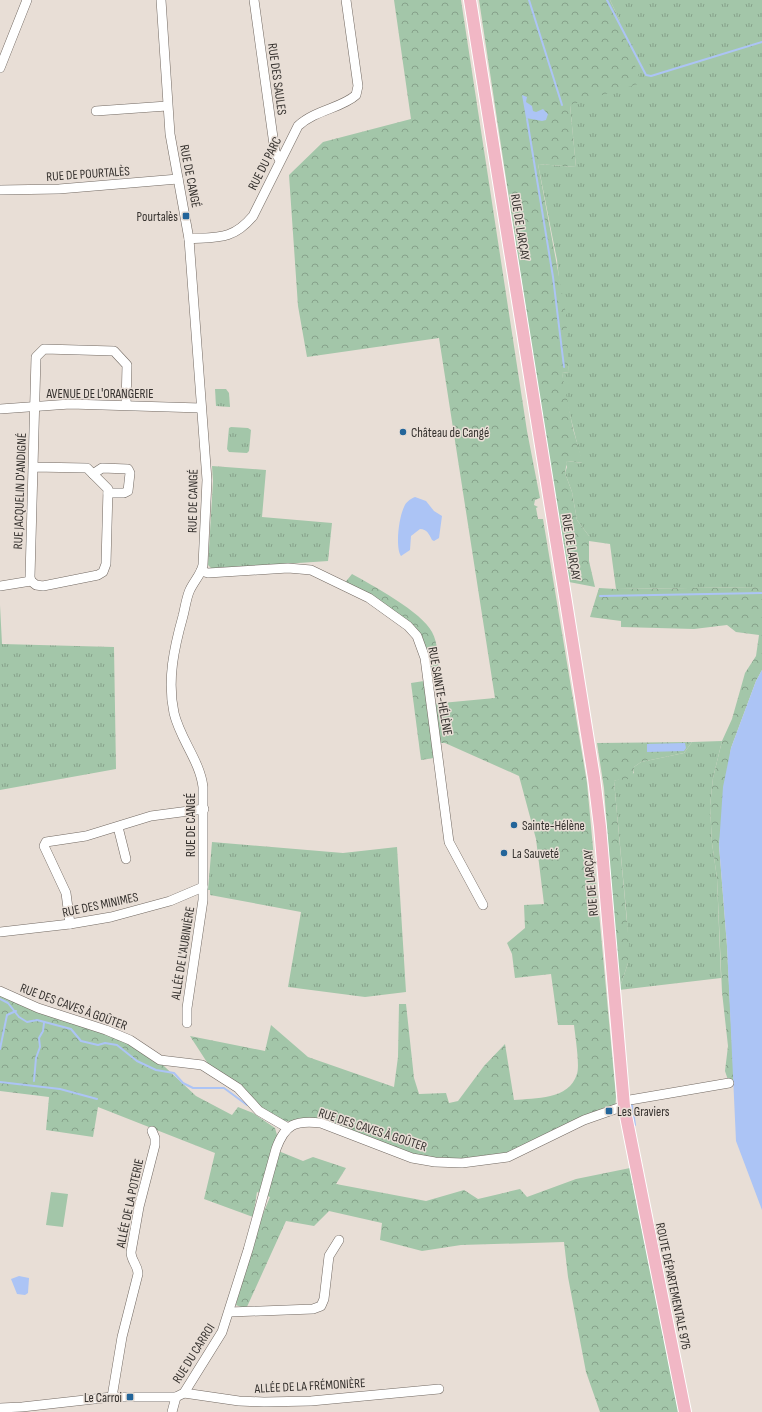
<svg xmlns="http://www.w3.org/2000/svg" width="762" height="1412" font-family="'Sofia Sans Condensed',sans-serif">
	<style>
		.grass { fill: url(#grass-tufts) }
		.forest { fill: url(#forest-crowns) }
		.garden { fill: #a3c6a9 }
		.water { fill: #acc4f5 }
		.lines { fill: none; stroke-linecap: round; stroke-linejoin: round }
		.stream { stroke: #acc4f5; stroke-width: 2 }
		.minor-casing { stroke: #726962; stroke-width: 10 }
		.major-casing { stroke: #fff; stroke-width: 14 }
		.minor { stroke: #fff; stroke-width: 9 }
		.major { stroke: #f1b7c5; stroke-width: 12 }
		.poi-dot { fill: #23659a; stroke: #e8ded6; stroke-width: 1.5 }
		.labels { text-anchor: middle; stroke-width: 3; stroke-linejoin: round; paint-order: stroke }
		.street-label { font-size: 13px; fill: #35312e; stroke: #e8ded6 }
		.poi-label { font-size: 13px; fill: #35312e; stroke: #e8ded6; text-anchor: start }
	</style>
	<defs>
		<pattern id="grass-tufts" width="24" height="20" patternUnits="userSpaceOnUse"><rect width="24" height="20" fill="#a3c6a9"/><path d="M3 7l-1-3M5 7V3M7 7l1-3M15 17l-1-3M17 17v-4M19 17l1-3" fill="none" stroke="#86a18a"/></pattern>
		<pattern id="forest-crowns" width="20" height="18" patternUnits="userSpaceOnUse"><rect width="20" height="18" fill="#a3c6a9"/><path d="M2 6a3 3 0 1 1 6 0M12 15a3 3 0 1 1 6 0" fill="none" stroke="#86a18a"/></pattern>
	</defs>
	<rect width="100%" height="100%" fill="#e8ded6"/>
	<!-- grass -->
	<g class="grass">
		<path d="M610,0H762V587L616,589L610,544L589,541V536L577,520L572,492L565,473L567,467L566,464L567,461L582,463L565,395L562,373L569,372L557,260L538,164L576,167L570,105L620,21Z"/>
		<path d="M215,389H226L229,393L230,407L216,406Z"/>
		<path d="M231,427L248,428L251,430L249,451L247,453L229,452L227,449L229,428Z"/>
		<path d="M212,466L266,470L262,517L332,523L328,561L212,569L208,565L213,481Z"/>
		<path d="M0,605L2,644L114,647L116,769L0,790Z"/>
		<path d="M722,741L713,778L710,806L712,843L717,878L721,978L619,990L628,963L627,920L614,781L634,773V767L641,762L684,753L692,742Z"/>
		<path d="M212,842L343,853L397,847L406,992L365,997L288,987L301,912L210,895V890H208Z"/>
	</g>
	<!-- forest -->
	<g class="forest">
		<path d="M394,0H461L527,431L540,498L535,500L534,505L538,507L536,508L538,519H543L587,783L616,1097L615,1109L508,1157L435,1162L314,1122L274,1121L212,1070L190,1036L265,1051L271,1025L308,1057L394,1087L398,1057L399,1004H406L414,1078L419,1094L446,1093L449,1103L458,1101L484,1066L505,1044L514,1100C535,1098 569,1100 577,1074C580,1065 575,1035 574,1025H558L551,974L515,978L512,954L507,943L525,928L524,905L544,904L536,839L519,776L445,743H437L431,704L495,698L439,338L307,357L298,306L289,175L323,142L411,119Z"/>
		<path d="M479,0H610L620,21L641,83L570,105L576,167L538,164L566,314L569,372L562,373L573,429L583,463L567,461L565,473L572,492L577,520L589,536V561L595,587L569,582L550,469Z"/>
		<path d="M352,574C372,585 422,612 432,632C438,643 438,657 439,669L427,671L413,631L343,585Z"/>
		<path d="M762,587V670L756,681L731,748L719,845L727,946L734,1083H729L725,1071L728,1046L722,992L717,878L712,843L710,806L713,778L722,741L732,719L745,673L756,656L759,635L736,632L727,625L694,629L621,627V621L590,617L599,588L616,589Z"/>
		<path d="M424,681L434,758L421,760L411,683Z"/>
		<path d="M692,742L684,753L641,762L634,767C634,775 631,778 624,781L621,779L614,781L629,944L628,963L619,990L604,788L597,743Z"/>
		<path d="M0,991L97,1026L150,1053L196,1096L232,1115L238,1107L253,1113L275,1128L279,1142L276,1150L303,1161L313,1157L346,1168L336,1184L426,1201L464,1190L478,1199L520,1189L527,1197L576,1179L635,1167L685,1412H600L586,1372L568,1277L564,1242L461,1245L422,1251L380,1240L382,1223L329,1211L314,1226L286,1221L246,1309L236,1305L248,1250L270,1197L257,1192L253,1217L204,1199L215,1153L98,1107L93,1137L46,1130L49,1097L0,1091Z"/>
	</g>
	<!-- garden -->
	<path class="garden" d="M51,1192L68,1194L63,1227L46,1225Z"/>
	<!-- water -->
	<g class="water">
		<path d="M522,95L527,97L526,102L532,106L533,111L536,112L543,109L548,114L546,120L542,121L526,118Z"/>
		<path d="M415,497L426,501L434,511L442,516L439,538L434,541L432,540C429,534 427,529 420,529L411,536L410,550L401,556C395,547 399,517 404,507C406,502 410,499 415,497Z"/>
		<path d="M762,670V1210L736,1141L727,946L719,845L723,787L731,748L756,681Z"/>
		<path d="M685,743L686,748L684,751L647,752V744Z"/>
		<path d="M19,1276L29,1278L28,1293L25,1295L17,1294L11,1279Z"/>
	</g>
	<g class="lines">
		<!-- stream -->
		<g class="stream">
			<path d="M529,0L562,105"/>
			<path d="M607,0L646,75L651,76L762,42"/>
			<path d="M527,119L553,277L564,367"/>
			<path d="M600,596L762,593"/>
			<path d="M0,999L8,1003L19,1017L27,1022L37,1020L71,1029L81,1041L98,1045L105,1043L117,1045L137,1061L156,1070L174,1073L183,1083L193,1088H224L247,1105"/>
			<path d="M0,1049L7,1015L16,1011"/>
			<path d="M34,1081L36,1058L40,1047L39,1038L43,1031L44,1023"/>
			<path d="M0,1082L60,1089L97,1099"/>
			<path d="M632,1105L635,1125"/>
		</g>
		<!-- minor casing -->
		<g class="minor-casing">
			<g id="minor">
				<path d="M161,0L170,134L189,239L207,480L203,565C201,575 193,582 189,592C186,600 185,608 183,616C174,648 167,680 174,713C180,739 200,761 203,787V900L187,1008V1023"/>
				<path d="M254,0L275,152L280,160"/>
				<path d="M0,68L27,0"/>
				<path d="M96,111L167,106"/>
				<path d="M0,190L59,189L178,179"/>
				<path d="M189,239C218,237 233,240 253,216L298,126C315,110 342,108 356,95L358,86L346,0"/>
				<path d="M0,409L70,404L201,408"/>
				<path d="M33,467L87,468L108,489L106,564L103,572L98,575L43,586L36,585L31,581L30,577L36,357L44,349L114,351L127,365L126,405"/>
				<path d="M93,474L102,468L128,469L130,473L128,491L124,493H108"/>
				<path d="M201,571L208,573L288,568L311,570L369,598L408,626L417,636L425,658L449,842L483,905"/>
				<path d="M0,586L31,581"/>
				<path d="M118,827L126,859"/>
				<path d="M70,924L66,893L44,846L46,842L86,836L151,816L204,809"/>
				<path d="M0,932L70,924L111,917L170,901L203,887"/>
				<path d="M0,991L38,1008L106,1030L130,1040L160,1060L202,1065L238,1088L259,1111L288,1128"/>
				<path d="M624,1101L729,1083"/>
				<path d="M230,1312L313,1309L321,1306L324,1299L329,1256L339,1240"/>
				<path d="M184,1393L239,1401L264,1402L311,1401L439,1389"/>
				<path d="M112,1397L122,1337L138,1274C138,1265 131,1261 131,1252L139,1207L155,1145V1138L152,1131"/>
				<path d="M0,1408L22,1407L112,1397H176L184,1393L222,1332L248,1250L276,1149C285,1124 295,1120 321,1123L412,1158L435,1162L462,1163L508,1157L584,1120L624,1106"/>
				<path d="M172,1412L176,1397"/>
			</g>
		</g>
		<!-- major casing -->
		<g class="major-casing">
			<path id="major" d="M470,0L594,778L600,827L624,1106L685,1412"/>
		</g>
		<!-- minor -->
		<use href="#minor" class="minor"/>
		<!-- major -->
		<use href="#major" class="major"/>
	</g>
	<!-- markers -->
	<g class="poi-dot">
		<rect x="182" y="212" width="8" height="8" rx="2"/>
		<circle cx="403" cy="432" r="4"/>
		<circle cx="514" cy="825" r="4"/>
		<circle cx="504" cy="853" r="4"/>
		<rect x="605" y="1107" width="8" height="8" rx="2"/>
		<rect x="126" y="1393" width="8" height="8" rx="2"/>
	</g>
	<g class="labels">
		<!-- street labels -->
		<g class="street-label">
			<text transform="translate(278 79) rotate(82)" y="5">RUE DES SAULES</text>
			<text transform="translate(264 163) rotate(-63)" y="5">RUE DU PARC</text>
			<text transform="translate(88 173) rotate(-4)" y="5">RUE DE POURTALÈS</text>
			<text transform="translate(191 176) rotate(79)" y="5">RUE DE CANGÉ</text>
			<text transform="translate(521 227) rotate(81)" y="5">RUE DE LARÇAY</text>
			<text x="100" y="398">AVENUE DE L'ORANGERIE</text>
			<text transform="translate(19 491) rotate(-88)" y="5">RUE JACQUELIN D'ANDIGNÉ</text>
			<text transform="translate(192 501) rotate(-89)" y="5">RUE DE CANGÉ</text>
			<text transform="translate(572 547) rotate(81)" y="5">RUE DE LARÇAY</text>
			<text transform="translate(441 691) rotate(80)" y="5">RUE SAINTE-HÉLÈNE</text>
			<text transform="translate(190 825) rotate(-90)" y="5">RUE DE CANGÉ</text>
			<text transform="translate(590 883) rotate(-95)" y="5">RUE DE LARÇAY</text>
			<text transform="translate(100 904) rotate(-12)" y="5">RUE DES MINIMES</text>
			<text transform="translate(182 953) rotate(-81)" y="5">ALLÉE DE L'AUBINIÈRE</text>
			<text transform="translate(74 1006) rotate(20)" y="5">RUE DES CAVES À GOÛTER</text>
			<text transform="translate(373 1129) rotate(18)" y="5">RUE DES CAVES À GOÛTER</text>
			<text transform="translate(129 1203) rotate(-78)" y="5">ALLÉE DE LA POTERIE</text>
			<text transform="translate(674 1286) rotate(78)" y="5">ROUTE DÉPARTEMENTALE 976</text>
			<text transform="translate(193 1353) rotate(-58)" y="5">RUE DU CARROI</text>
			<text transform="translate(310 1385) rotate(-3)" y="5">ALLÉE DE LA FRÉMONIÈRE</text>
		</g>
		<!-- poi labels -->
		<g class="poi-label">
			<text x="178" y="221" text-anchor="end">Pourtalès</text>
			<text x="411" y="437">Château de Cangé</text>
			<text x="522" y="830">Sainte-Hélène</text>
			<text x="512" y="858">La Sauveté</text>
			<text x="617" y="1116">Les Graviers</text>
			<text x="122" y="1402" text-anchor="end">Le Carroi</text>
		</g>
	</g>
</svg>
